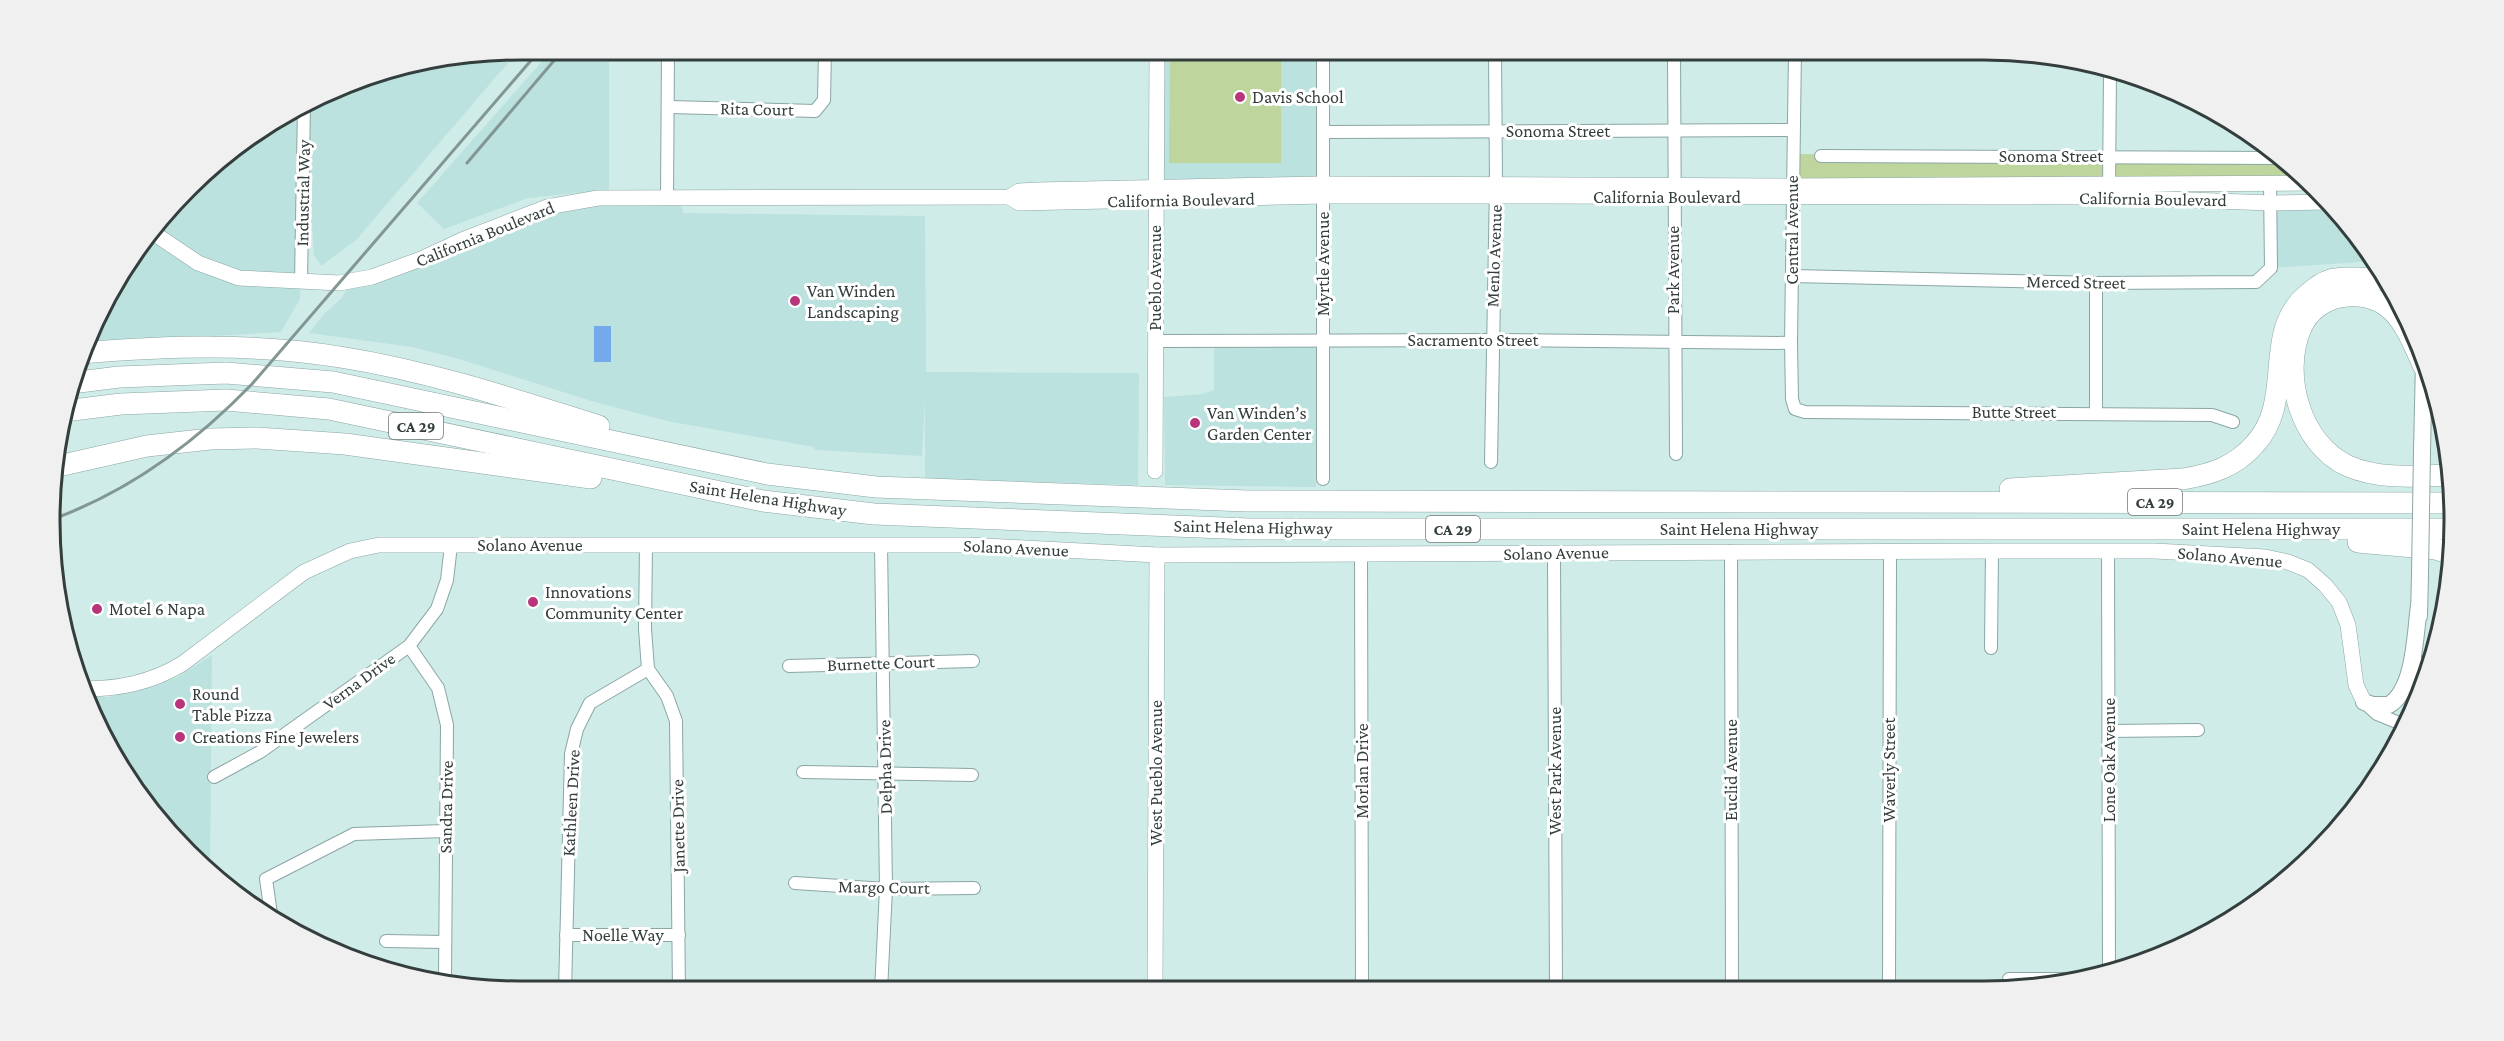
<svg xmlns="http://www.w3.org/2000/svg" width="2504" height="1041" font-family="'Crimson Pro',serif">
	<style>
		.built { fill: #bbe2df }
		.green { fill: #bed69d }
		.water { fill: #74a9ec }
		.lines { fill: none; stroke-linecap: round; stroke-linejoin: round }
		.minor-casing { stroke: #8ba6a4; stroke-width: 14 }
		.tertiary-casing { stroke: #8ba6a4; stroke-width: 16 }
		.secondary-casing { stroke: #8ba6a4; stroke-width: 18 }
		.motorway-casing { stroke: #8ba6a4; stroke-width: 22 }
		.minor { stroke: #fff; stroke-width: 12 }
		.tertiary { stroke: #fff; stroke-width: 15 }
		.secondary { stroke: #fff; stroke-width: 16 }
		.motorway { stroke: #fff; stroke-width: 21 }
		.rail { stroke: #829694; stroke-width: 3 }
		.secondary-bridge-casing { stroke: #8ba6a4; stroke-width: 18; stroke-linecap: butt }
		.secondary-bridge { stroke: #fff; stroke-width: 16 }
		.poi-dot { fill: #b8357c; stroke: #fff; stroke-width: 2 }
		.labels { text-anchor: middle; stroke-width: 6; stroke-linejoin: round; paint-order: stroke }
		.shield { fill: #fff; stroke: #707877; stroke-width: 1.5 }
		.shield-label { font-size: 16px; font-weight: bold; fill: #333e3d }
		.poi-label { font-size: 18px; fill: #333e3d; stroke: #fff; text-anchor: start }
		.street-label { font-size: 18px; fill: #333e3d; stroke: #fff }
		.rim { fill: none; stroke: #333e3d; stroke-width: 3 }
	</style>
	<rect width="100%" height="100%" fill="#cfece9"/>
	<!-- built -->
	<g class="built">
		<path d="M519,50L356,240L321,266L314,255L312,225L303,216L300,299L281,332L87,343L112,285L210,166L285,112L369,75Z"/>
		<path d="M552,50H609V190L528,198L444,229L417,203Z"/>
		<path d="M1157,50H1323V184L1155,188Z"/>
		<path d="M677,198L684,213L925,216L926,372L1139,373L1138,485L925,479V397L922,456L815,450L814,447L667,421L591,401L459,359L412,347L309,333L326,312L341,299L353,280L547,207Z"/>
		<path d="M2328,202L2357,234L2374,261L2271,268V203Z"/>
		<path d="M1214,347H1317L1316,487L1165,485L1164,397L1203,394L1214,390Z"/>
		<path d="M212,655L210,868L129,782L84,697H110L176,678Z"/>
	</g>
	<!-- green -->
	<g class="green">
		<path d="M1170,50H1281V163H1169Z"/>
		<path d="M1793,154L2282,158L2310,183L1792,186Z"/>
	</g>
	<!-- water -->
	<rect class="water" x="594" y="326" width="17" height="36"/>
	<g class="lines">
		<!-- minor casing -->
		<g class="minor-casing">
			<g id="minor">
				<path d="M1674,50L1676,454"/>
				<path d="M1795,50L1791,343L1792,399L1795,409L1805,412L2212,415L2233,422"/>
				<path d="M670,107L815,111L824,100L825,50"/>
				<path d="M1323,132L1793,130"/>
				<path d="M1821,156L2282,158"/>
				<path d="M2109,192L2110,70"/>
				<path d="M667,197L668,50"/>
				<path d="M1792,276L2096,283L2256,282L2271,268L2270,183"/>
				<path d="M301,282L304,104"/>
				<path d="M1155,341L1492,340L1791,343"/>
				<path d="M2096,412V283"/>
				<path d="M1491,462L1496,185L1495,50"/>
				<path d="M1323,479V50"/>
				<path d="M1731,551L1732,988"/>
				<path d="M2108,551L2109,968"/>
				<path d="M1361,553L1362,989"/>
				<path d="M1554,554L1556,989"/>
				<path d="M409,646L438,688L447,725L445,979"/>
				<path d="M1991,648L1992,551"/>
				<path d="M789,666L973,661"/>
				<path d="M648,669L667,696L676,721L679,991"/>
				<path d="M2365,703L2377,714L2404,725"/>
				<path d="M2109,731L2198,730"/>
				<path d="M803,772L972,775"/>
				<path d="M214,777L260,752L409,646L437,609L447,580L451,545"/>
				<path d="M795,883L886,889L974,888"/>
				<path d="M271,914L266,879L354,834L445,831"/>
				<path d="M566,935H679"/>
				<path d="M386,941L445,942"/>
				<path d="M2009,979H2074"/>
				<path d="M1889,988L1890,552"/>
				<path d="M565,991L571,754L577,729L590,703L648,669L645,629L646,544"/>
				<path d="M881,991L886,889L881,544"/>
			</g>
		</g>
		<!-- tertiary casing -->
		<g class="tertiary-casing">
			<g id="tertiary">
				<path d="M1009,197L1019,203L1323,196H1496L2109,197L2271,203L2328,202"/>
				<path d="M155,234L198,263L239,278L339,283L372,277L421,259L462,240L547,207L598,198L1009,197L1019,191L1038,190L1323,184L1792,186L2310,183"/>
				<path d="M1155,471L1157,50"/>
				<path d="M82,689C119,689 150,683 182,664L304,572L350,551L379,545H968L1157,555L1992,551H2155L2265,557L2288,562L2308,570L2325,585L2339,602L2348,625L2356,685L2364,702"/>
				<path d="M1155,990L1157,555"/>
			</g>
		</g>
		<!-- secondary casing -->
		<g class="secondary-casing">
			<g id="secondary">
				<path d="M2422,451L2424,361"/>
				<path d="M2419,616L2420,575"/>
				<path d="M2417,698V665"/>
				<path d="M2364,702L2373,705H2389C2415,689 2415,634 2419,606"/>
			</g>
		</g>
		<!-- motorway casing -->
		<g class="motorway-casing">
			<g id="motorway">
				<path d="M82,353C168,346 255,343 340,357C429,371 513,399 599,426"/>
				<path d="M2424,367C2415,348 2406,322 2389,308C2362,286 2315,294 2301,328C2281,374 2300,444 2348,466C2380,480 2417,476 2451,475"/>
				<path d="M71,383L119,377L226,373L333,382L767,474L876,487L1247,501L2453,503"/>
				<path d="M65,411L121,404L226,400L329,409L763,501L874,514L1249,529H2452"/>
				<path d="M54,467L147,446L210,439L257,438L345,444L591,478"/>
				<path d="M2010,489L2183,479C2212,474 2235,467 2255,444C2296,399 2261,332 2308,294C2316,287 2325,280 2335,279C2352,276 2369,279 2386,280"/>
				<path d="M2358,542L2436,549L2451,554"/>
			</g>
		</g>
		<!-- minor -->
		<use href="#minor" class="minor"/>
		<!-- tertiary -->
		<use href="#tertiary" class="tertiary"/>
		<!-- secondary -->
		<use href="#secondary" class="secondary"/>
		<!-- motorway -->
		<use href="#motorway" class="motorway"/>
		<!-- rail -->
		<g class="rail">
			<path d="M467,163L563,50"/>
			<path d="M56,518C131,490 196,442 252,384L540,50"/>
		</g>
		<!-- secondary-bridge casing -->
		<g class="secondary-bridge-casing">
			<path id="secondary-bridge" d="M2420,575L2422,451"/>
		</g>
		<!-- secondary-bridge -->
		<use href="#secondary-bridge" class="secondary-bridge"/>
	</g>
	<!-- markers -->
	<g class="poi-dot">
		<circle cx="1240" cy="97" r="6"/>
		<circle cx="795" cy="301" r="6"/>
		<circle cx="1195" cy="423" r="6"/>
		<circle cx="533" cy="602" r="6"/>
		<circle cx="97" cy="609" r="6"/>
		<circle cx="180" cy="704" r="6"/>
		<circle cx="180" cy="737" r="6"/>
	</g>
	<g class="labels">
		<!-- shield labels -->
		<g class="shield">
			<rect x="389" y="413" width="54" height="26" rx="4.5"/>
			<rect x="2128" y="489" width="54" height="26" rx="4.5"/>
			<rect x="1426" y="516" width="54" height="26" rx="4.5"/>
		</g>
		<g class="shield-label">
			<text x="416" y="432">CA 29</text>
			<text x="2155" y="508">CA 29</text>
			<text x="1453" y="535">CA 29</text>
		</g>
		<!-- poi labels -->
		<g class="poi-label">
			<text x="1252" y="103">Davis School</text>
			<text x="807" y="297">Van Winden<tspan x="807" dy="21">Landscaping</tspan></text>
			<text x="1207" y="419">Van Winden’s<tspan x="1207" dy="21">Garden Center</tspan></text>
			<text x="545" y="598">Innovations<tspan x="545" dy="21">Community Center</tspan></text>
			<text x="109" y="615">Motel 6 Napa</text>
			<text x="192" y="700">Round<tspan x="192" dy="21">Table Pizza</tspan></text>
			<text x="192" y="743">Creations Fine Jewelers</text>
		</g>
		<!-- street labels -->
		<g class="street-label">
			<text transform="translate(757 109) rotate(1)" y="6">Rita Court</text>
			<text x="1558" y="137">Sonoma Street</text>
			<text x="2051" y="162">Sonoma Street</text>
			<text transform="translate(303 193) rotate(-89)" y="6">Industrial Way</text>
			<text x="1667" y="203">California Boulevard</text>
			<text transform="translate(2153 199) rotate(1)" y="6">California Boulevard</text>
			<text transform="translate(1181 200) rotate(-1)" y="6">California Boulevard</text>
			<text transform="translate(1792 230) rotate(-90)" y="6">Central Avenue</text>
			<text transform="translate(485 234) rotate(-22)" y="6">California Boulevard</text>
			<text transform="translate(1494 256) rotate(-88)" y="6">Menlo Avenue</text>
			<text transform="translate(1323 264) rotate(-90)" y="6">Myrtle Avenue</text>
			<text transform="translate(1673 270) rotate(-90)" y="6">Park Avenue</text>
			<text transform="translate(1155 278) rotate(-90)" y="6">Pueblo Avenue</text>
			<text transform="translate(2076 282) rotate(1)" y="6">Merced Street</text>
			<text x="1473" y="346">Sacramento Street</text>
			<text x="2014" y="418">Butte Street</text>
			<text transform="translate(768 498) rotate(9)" y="6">Saint Helena Highway</text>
			<text transform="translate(1253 527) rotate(1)" y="6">Saint Helena Highway</text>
			<text x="1739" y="535">Saint Helena Highway</text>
			<text x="2261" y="535">Saint Helena Highway</text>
			<text x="530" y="551">Solano Avenue</text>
			<text transform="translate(1016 548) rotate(3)" y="6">Solano Avenue</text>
			<text transform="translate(1556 553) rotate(-1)" y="6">Solano Avenue</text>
			<text transform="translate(2230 557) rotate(5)" y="6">Solano Avenue</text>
			<text transform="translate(881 663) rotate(-2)" y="6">Burnette Court</text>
			<text transform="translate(359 681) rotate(-36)" y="6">Verna Drive</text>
			<text transform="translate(2109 760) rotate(-90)" y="6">Lone Oak Avenue</text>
			<text transform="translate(885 767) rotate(-91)" y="6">Delpha Drive</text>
			<text transform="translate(1731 770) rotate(-90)" y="6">Euclid Avenue</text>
			<text transform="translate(1889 770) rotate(-90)" y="6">Waverly Street</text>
			<text transform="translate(1362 771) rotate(-90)" y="6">Morlan Drive</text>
			<text transform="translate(1555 771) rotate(-90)" y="6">West Park Avenue</text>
			<text transform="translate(1156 773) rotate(-90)" y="6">West Pueblo Avenue</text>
			<text transform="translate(571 803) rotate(-87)" y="6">Kathleen Drive</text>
			<text transform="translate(446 807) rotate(-89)" y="6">Sandra Drive</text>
			<text transform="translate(678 826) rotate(-91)" y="6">Janette Drive</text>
			<text transform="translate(884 887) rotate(1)" y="6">Margo Court</text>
			<text x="623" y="941">Noelle Way</text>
		</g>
	</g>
	<!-- crop -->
	<path d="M0 0H2504V1041H0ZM520 60H1984A460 460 0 0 1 2444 520V521A460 460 0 0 1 1984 981H520A460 460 0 0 1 60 521V520A460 460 0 0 1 520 60Z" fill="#eff0ef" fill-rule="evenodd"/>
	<path class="rim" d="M520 60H1984A460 460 0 0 1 2444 520V521A460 460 0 0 1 1984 981H520A460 460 0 0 1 60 521V520A460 460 0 0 1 520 60Z"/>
</svg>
